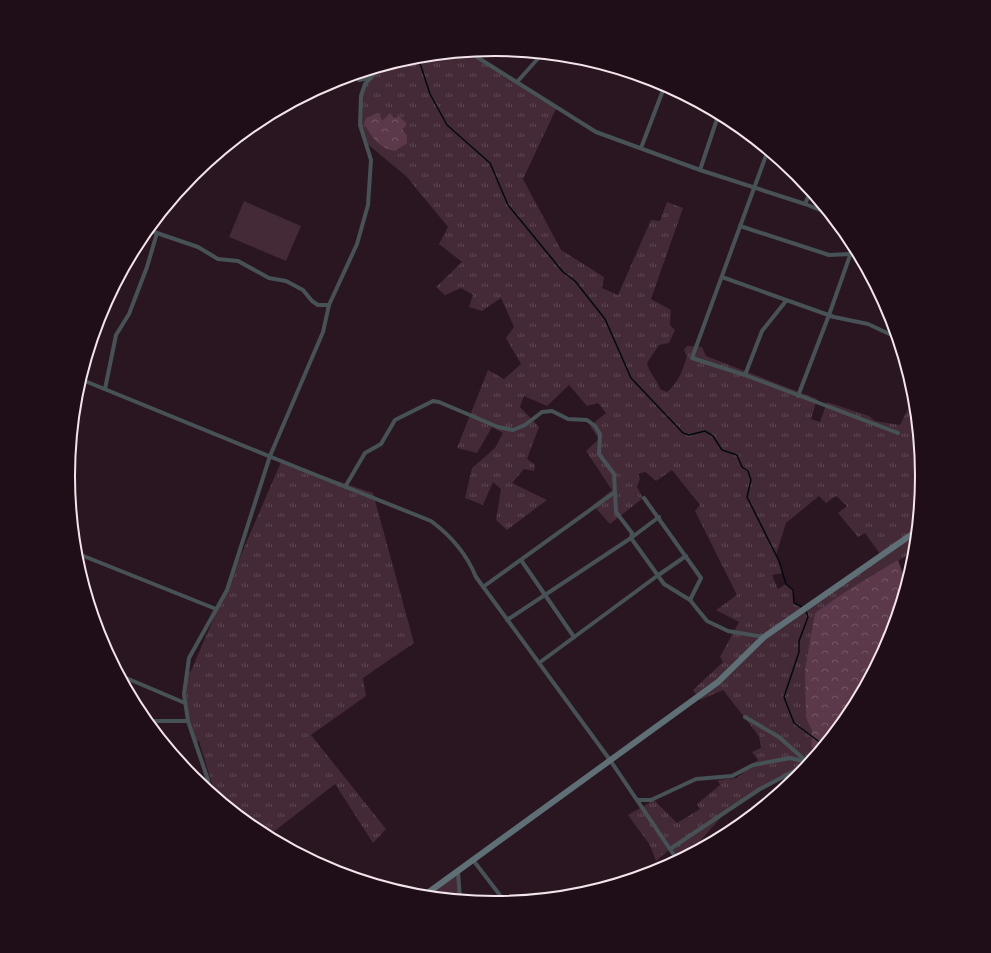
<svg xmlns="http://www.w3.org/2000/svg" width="991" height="953" font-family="'Alegreya Sans',sans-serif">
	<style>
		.grass { fill: url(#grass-tufts); fill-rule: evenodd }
		.forest { fill: url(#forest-crowns) }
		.pitch { fill: #432a36 }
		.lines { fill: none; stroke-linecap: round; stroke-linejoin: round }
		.stream { stroke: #000b11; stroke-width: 1.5 }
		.minor { stroke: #475256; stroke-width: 4 }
		.secondary { stroke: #5e7076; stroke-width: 6 }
		.rim { fill: none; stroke: #f2e4ea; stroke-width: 2 }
	</style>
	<defs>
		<pattern id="grass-tufts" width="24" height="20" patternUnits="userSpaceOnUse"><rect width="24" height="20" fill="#432a36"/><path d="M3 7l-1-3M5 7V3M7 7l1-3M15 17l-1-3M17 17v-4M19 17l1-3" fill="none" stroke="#5f4953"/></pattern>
		<pattern id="forest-crowns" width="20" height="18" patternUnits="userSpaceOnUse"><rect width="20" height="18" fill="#5c394a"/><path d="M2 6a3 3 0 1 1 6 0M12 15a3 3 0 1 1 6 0" fill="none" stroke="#745664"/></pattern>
	</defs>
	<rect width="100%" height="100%" fill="#291620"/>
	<!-- grass -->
	<g class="grass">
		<path d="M469,52L557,107L523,179L561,250L604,277L602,288L618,295L651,220L660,221L667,202L683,208L651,299L671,310L670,325L675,330L669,343L659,345L647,363C649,373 657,379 660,389L667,392C678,383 683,370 687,356L684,350L687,346L702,347L706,356L817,399L811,419L820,422L827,402L869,416L875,421L900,425L913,399L915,400L923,477L916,551L892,564L807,697L806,718L812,731L811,747L820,752L794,782L789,773L724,814L700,841L703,848L677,862L670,849L656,861L650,845L628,815L654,800L677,823L700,809L697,804L720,785L718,780L737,778L758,760L752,752L761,748L759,736L723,690L700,700L693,690L723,662L720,657L739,622L716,610L737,595L695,511L700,505L672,470L656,481L645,472L638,474L640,479L637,487L643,498L610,524L593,505L612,490L586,451L599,439L590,426L606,413L598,403L587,406L569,385L547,406L524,396L520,407L539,427L527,459L535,465L534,471L524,469L512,483L547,500L507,530L496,520L501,489L493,482L483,505L465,498L472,468L495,448L503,433L492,427L477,453L457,448L488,370L504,379L521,364L506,338L514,327L501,298L482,311L469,307L473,295L461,288L445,295L436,287L462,262L439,244L448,227L406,176L365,142L360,125L361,96L365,84L381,67L412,57ZM819,496L826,503L836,496L847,506L838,513L858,537L865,533L883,558L805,610L794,603L793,590L786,584L778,589L772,575L783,573L776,555L786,523Z"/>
		<path d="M281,462L373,493L414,643L363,678L366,696L311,735L386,829L373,843L335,784L267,837L258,832L216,797L199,741L195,742C187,717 183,700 187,673L191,671Z"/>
		<path d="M458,871L460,900L422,897Z"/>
	</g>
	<!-- forest -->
	<g class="forest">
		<path d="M379,113L382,121L390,113L394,118L399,116L406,123V126L402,129L407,136V143L395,151C378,148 371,136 364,123L366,118Z"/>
		<path d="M898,560L907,585L890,640L851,714L845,721L839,723L838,730L820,752L811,747L812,731L806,718L805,670L815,613L845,592Z"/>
	</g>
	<!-- pitch -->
	<path class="pitch" d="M244,201L301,226L286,261L229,237Z"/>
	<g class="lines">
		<!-- stream -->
		<g class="stream">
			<path d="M418,57L430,94L447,125L490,163L508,205L563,272L575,281L605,319L631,378L683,433L689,435L705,431L713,436L722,450L737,455L742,467L748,471L751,480L747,497L779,561L786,584L793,590L794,603L802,607"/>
			<path d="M806,611L808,617L799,641V652L784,697L794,723L825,746"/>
		</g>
		<!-- minor -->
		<g class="minor">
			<path d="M469,52L596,132L700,170L805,204L830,214"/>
			<path d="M354,75L359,80L370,78"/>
			<path d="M517,82L542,54"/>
			<path d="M641,148L665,85"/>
			<path d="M768,150L692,358L745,375L898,433"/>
			<path d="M700,170L719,113"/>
			<path d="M805,204L811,190"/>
			<path d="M740,226L829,255L850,254"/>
			<path d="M148,230L198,247L218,259L238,261L269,278L286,281L303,290L312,301L318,305H329"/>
			<path d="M722,277L834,317L868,324L898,338"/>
			<path d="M745,375L762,331L786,301"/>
			<path d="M80,379L281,461L431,521C450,535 467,555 476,577L610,760L678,861"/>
			<path d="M105,389L116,335L129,314L147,267L157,233"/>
			<path d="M798,396L829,315L854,244"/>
			<path d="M345,487L365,453L381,444L395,420L433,401L439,402L498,427L513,430L525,425L542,412L552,411L568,419L587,420L595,426L600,434L599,454L614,474L616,512L632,533L631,538L664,584L690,600L707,621L728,631L764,637"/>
			<path d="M644,498L701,578L690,600"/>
			<path d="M76,553L216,609"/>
			<path d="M521,560L574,637"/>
			<path d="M483,587L615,492"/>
			<path d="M507,620L631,538L659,517"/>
			<path d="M539,663L657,576L686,556"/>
			<path d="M119,675L185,703"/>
			<path d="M745,717L779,737L806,761"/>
			<path d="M145,721H188"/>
			<path d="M210,792L208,780L188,721L184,694L189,658L227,590L270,456L323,332L329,305L357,244L368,205L371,160L360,125L361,96L365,84L381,67"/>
			<path d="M637,800H651L696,779L732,776L753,765L790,758L807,762"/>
			<path d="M670,849L760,789L813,761"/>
			<path d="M473,860L506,903"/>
			<path d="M458,871L460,900"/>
		</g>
		<!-- secondary -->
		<path class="secondary" d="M422,897L718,682L764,637L918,530"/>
	</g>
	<!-- crop -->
	<path d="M0 0H991V953H0ZM75 476a420 420 0 1 1 840 0a420 420 0 1 1-840 0Z" fill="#1f0d17" fill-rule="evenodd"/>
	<path class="rim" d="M75 476a420 420 0 1 1 840 0a420 420 0 1 1-840 0Z"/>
</svg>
